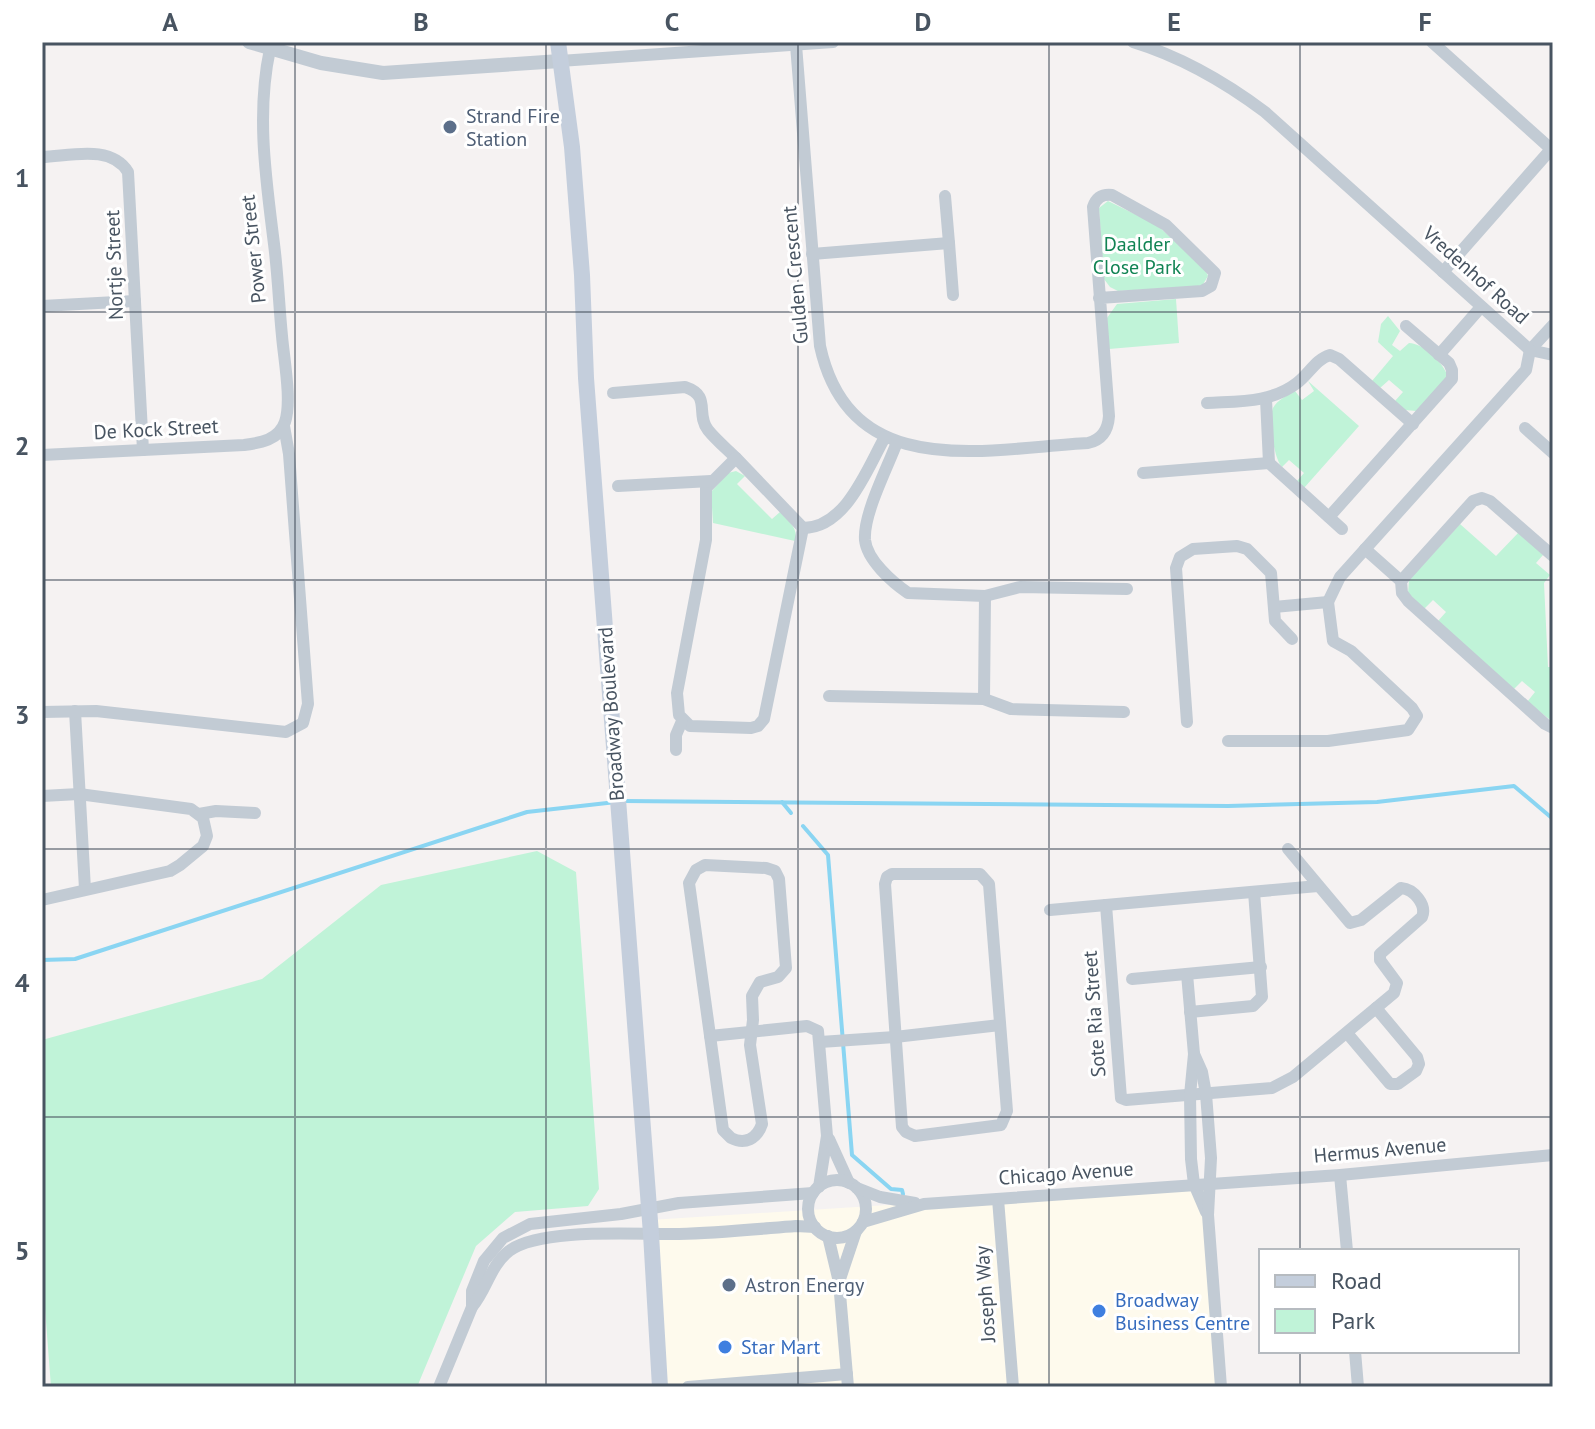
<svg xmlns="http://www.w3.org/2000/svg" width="1595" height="1429" font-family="'PT Sans',sans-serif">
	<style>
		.commercial { fill: #fefaed }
		.green { fill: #c0f3d8 }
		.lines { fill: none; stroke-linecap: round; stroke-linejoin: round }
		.stream { stroke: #8ad5f2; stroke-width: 4 }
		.minor { stroke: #c2cbd4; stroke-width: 12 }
		.tertiary { stroke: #c2cbd4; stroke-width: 14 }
		.secondary { stroke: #c4cedc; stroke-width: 16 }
		.grid { fill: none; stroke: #485461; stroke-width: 2; stroke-opacity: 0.55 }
		.service-dot { fill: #5c6f8a; stroke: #fff; stroke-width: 3 }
		.shop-dot { fill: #3f7fe0; stroke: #fff; stroke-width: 3 }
		.labels { text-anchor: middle; stroke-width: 6; stroke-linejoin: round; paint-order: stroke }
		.service-label { font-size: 20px; fill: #4e5e75; stroke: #fff; text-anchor: start }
		.park-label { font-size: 20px; fill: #118454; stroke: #fff }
		.street-label { font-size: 20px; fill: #485461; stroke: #fff }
		.shop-label { font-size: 20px; fill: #366cbe; stroke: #fff; text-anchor: start }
		.neatline { fill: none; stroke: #485461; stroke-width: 3 }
		.grid-label { font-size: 26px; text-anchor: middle; font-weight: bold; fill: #485461 }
	</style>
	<rect width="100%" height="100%" fill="#f5f2f2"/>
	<!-- commercial -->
	<path class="commercial" d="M1204,1181L1220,1387H662L650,1220L998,1198Z"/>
	<!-- green -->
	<g class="green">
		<path d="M1108,201L1157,225L1205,269L1208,276L1202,286L1118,291L1110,287L1104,279L1099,208Z"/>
		<path d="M1176,299L1179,343L1109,349L1107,318L1117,304Z"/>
		<path d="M1388,316L1400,331L1392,345L1400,351L1409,343C1423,343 1444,363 1448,377L1416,411L1405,410L1395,401L1403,392L1389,380L1380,388L1372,381L1393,356L1378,342L1381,324Z"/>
		<path d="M1308,381L1359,426L1304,488L1297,481L1304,473L1289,460L1282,467C1274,459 1268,419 1273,408C1277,400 1288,395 1295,391L1302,400L1314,391Z"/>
		<path d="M736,471L745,476L737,484L772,519L780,512C788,521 799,528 795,541L713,523L711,492L728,473Z"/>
		<path d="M1460,524L1496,556L1519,532L1543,555L1536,563L1550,575L1544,583L1548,667H1553V722L1527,702L1535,692L1522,681L1514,689L1438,621L1446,612L1433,600L1424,609L1408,593L1409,580Z"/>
		<path d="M537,851L576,872L599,1189L588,1206L515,1212L476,1246L417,1387H51L42,1269V1040L262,979L381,885Z"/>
	</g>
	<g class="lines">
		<!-- stream -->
		<g class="stream">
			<path d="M624,801L1228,806L1377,802L1514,786L1553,819"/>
			<path d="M782,802L791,813"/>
			<path d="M803,826L828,855L852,1155L891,1189L902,1190L903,1194"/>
			<path d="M42,960L75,959L527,812L616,802"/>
		</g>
		<!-- minor -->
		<g class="minor">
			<path d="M1133,42C1182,57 1225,82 1265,112L1530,350L1553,355"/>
			<path d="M1432,42L1551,149"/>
			<path d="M796,45L820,346C850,483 984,449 1088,443C1101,440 1108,431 1109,416L1093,207C1096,198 1102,194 1112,195L1166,225L1215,273L1211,286L1202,291L1099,298"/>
			<path d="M560,61L833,42"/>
			<path d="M42,157C70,156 111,144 128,172L143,450"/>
			<path d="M949,243L953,295"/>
			<path d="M812,254L949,243L945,196"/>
			<path d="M1443,272L1553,147"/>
			<path d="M42,306L135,301"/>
			<path d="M1530,350L1553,325"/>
			<path d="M1439,355L1481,307"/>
			<path d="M613,393L685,387C712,396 695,413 708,430C716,440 727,449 736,458"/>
			<path d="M1266,399L1269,463"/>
			<path d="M1207,403C1239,401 1271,403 1297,383C1309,374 1316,359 1330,355L1339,359L1413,424"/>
			<path d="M1525,428L1553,453"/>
			<path d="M897,442C888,467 863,514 865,540C867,560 892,582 908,593L985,596L1020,587L1127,589"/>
			<path d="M42,455L244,445C260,443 279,440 285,422C292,401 284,360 282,336C279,306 278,275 274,244C266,179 256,114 270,49"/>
			<path d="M736,458L803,528L764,719L758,726L751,728L690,726L679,715L677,693L706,540V488Z"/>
			<path d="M1143,473L1269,463L1342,529"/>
			<path d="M618,486L711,481"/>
			<path d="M1329,517L1452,379V370L1449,363L1406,326"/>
			<path d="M803,528C846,528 867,469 885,437"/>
			<path d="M1365,549L1401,581L1402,593L1408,601L1545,724L1553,728"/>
			<path d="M1401,581L1473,501L1482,498L1490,501L1553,556"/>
			<path d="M1328,602L1340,577L1526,370L1530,350"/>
			<path d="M1274,607L1328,602"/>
			<path d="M829,696L984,699L1011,709L1124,712"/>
			<path d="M984,699L985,596"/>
			<path d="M75,711L85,889"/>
			<path d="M42,712L96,711L286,732L303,723L308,704L289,454L284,426"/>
			<path d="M1187,722L1176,568L1180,557L1193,549L1237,546L1247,549L1271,573L1275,621L1292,639"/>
			<path d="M1228,741H1328L1408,730L1417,716L1412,708L1351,651L1333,641L1328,602"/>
			<path d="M676,750V735L682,721"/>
			<path d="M42,796L79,794L191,809L203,818L207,836L203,846L180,865L170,871L42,900"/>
			<path d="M199,814L216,811L255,813"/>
			<path d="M705,865L766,868L775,871L779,879L786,968L778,977L760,982L752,996L753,1020L750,1045L762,1124C757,1139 745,1145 731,1138L723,1130L689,883L696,870Z"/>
			<path d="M892,874H980L989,884L1007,1111L1001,1125L915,1136L906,1132L902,1127L885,884L887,877Z"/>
			<path d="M1106,905L1121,1098L1126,1100L1272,1088L1293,1077L1394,993L1397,983L1380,960V954L1422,917C1427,905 1414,889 1401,888L1361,920L1350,923L1288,849"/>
			<path d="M1050,910L1318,886"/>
			<path d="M1187,974L1194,1054L1190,1095L1191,1159L1194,1184L1206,1212"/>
			<path d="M1132,979L1261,967"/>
			<path d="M1190,1012L1253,1006L1262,997L1254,892"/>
			<path d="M1347,1033L1390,1084H1398L1416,1071L1419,1064L1417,1057L1376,1008"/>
			<path d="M710,1036L807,1026L818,1031L827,1136L819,1187"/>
			<path d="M820,1042L895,1037L1000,1025"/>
			<path d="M1194,1054L1202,1072L1206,1094L1211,1158L1208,1215L1221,1387"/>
			<path d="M829,1139L849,1183"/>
			<path d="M1340,1175L1347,1251"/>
			<circle cx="837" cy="1209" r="29"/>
			<path d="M857,1188L880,1197L915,1203"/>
			<path d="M998,1199L1013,1387"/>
			<path d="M863,1222L924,1204L1340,1175L1553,1155"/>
			<path d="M828,1236L839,1282L848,1387"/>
			<path d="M840,1279L856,1231"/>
			<path d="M472,1307V1291L484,1261L503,1238L530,1224L621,1214L679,1203L813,1193"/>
			<path d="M1355,1351L1358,1387"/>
			<path d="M439,1387L472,1307C487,1289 490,1266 509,1251C541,1227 639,1235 679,1234C718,1233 758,1229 796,1226L815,1227"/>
			<path d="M688,1387L847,1374"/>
		</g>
		<!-- tertiary -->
		<path class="tertiary" d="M249,42L321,63L383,73L560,61"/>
		<!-- secondary -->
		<path class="secondary" d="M558,42L572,147L582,275L586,378L651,1234L660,1387"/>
	</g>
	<!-- grid -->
	<path class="grid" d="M295,42V1387M546,42V1387M798,42V1387M1049,42V1387M1300,42V1251M42,312H1553M42,580H1553M42,849H1553M42,1117H1553M1300,1351V1387"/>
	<!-- markers -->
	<g class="service-dot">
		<circle cx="450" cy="127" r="8"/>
		<circle cx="729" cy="1285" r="8"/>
	</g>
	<g class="shop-dot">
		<circle cx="1099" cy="1311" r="8"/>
		<circle cx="725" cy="1347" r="8"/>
	</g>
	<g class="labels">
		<!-- service labels -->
		<g class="service-label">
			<text x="466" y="123">Strand Fire<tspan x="466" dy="23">Station</tspan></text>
			<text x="745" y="1292">Astron Energy</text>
		</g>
		<!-- park labels -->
		<g class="park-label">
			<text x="1137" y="251">Daalder<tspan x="1137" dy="23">Close Park</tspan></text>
		</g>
		<!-- street labels -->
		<g class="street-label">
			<text transform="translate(253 249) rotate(-96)" y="7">Power Street</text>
			<text transform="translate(114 265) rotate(-92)" y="7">Nortje Street</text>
			<text transform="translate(795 275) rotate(-95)" y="7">Gulden Crescent</text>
			<text transform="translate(1476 275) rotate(42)" y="7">Vredenhof Road</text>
			<text transform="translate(156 429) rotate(-3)" y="7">De Kock Street</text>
			<text transform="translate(611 714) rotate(-94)" y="7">Broadway Boulevard</text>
			<text transform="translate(1094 1014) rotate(-94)" y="7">Sote Ria Street</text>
			<text transform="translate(1380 1150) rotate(-5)" y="7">Hermus Avenue</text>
			<text transform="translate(1066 1173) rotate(-4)" y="7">Chicago Avenue</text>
			<text transform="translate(985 1294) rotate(-94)" y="7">Joseph Way</text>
		</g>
		<!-- shop labels -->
		<g class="shop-label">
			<text x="1115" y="1307">Broadway<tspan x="1115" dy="23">Business Centre</tspan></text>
			<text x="741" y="1354">Star Mart</text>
		</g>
	</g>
	<!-- border -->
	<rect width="1595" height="1429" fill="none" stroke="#ffffff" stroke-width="88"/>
	<!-- legend -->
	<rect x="1259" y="1249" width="260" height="104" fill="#ffffff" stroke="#b6bbc0" stroke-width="2"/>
	<rect x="1275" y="1275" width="40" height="12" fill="#c4cedc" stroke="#b6bbc0" stroke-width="2"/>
	<text x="1331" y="1289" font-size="24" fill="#485461">Road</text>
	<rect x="1275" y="1309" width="40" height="24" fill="#c0f3d8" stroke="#b6bbc0" stroke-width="2"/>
	<text x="1331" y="1329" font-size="24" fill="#485461">Park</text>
	<rect x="44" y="44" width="1507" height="1341" class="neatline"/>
	<g class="grid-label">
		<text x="170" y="31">A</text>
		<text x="421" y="31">B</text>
		<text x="672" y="31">C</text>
		<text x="923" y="31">D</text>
		<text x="1174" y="31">E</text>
		<text x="1425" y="31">F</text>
		<text x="22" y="187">1</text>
		<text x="22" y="455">2</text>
		<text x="22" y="724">3</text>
		<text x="22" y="992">4</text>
		<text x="22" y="1260">5</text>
	</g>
</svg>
